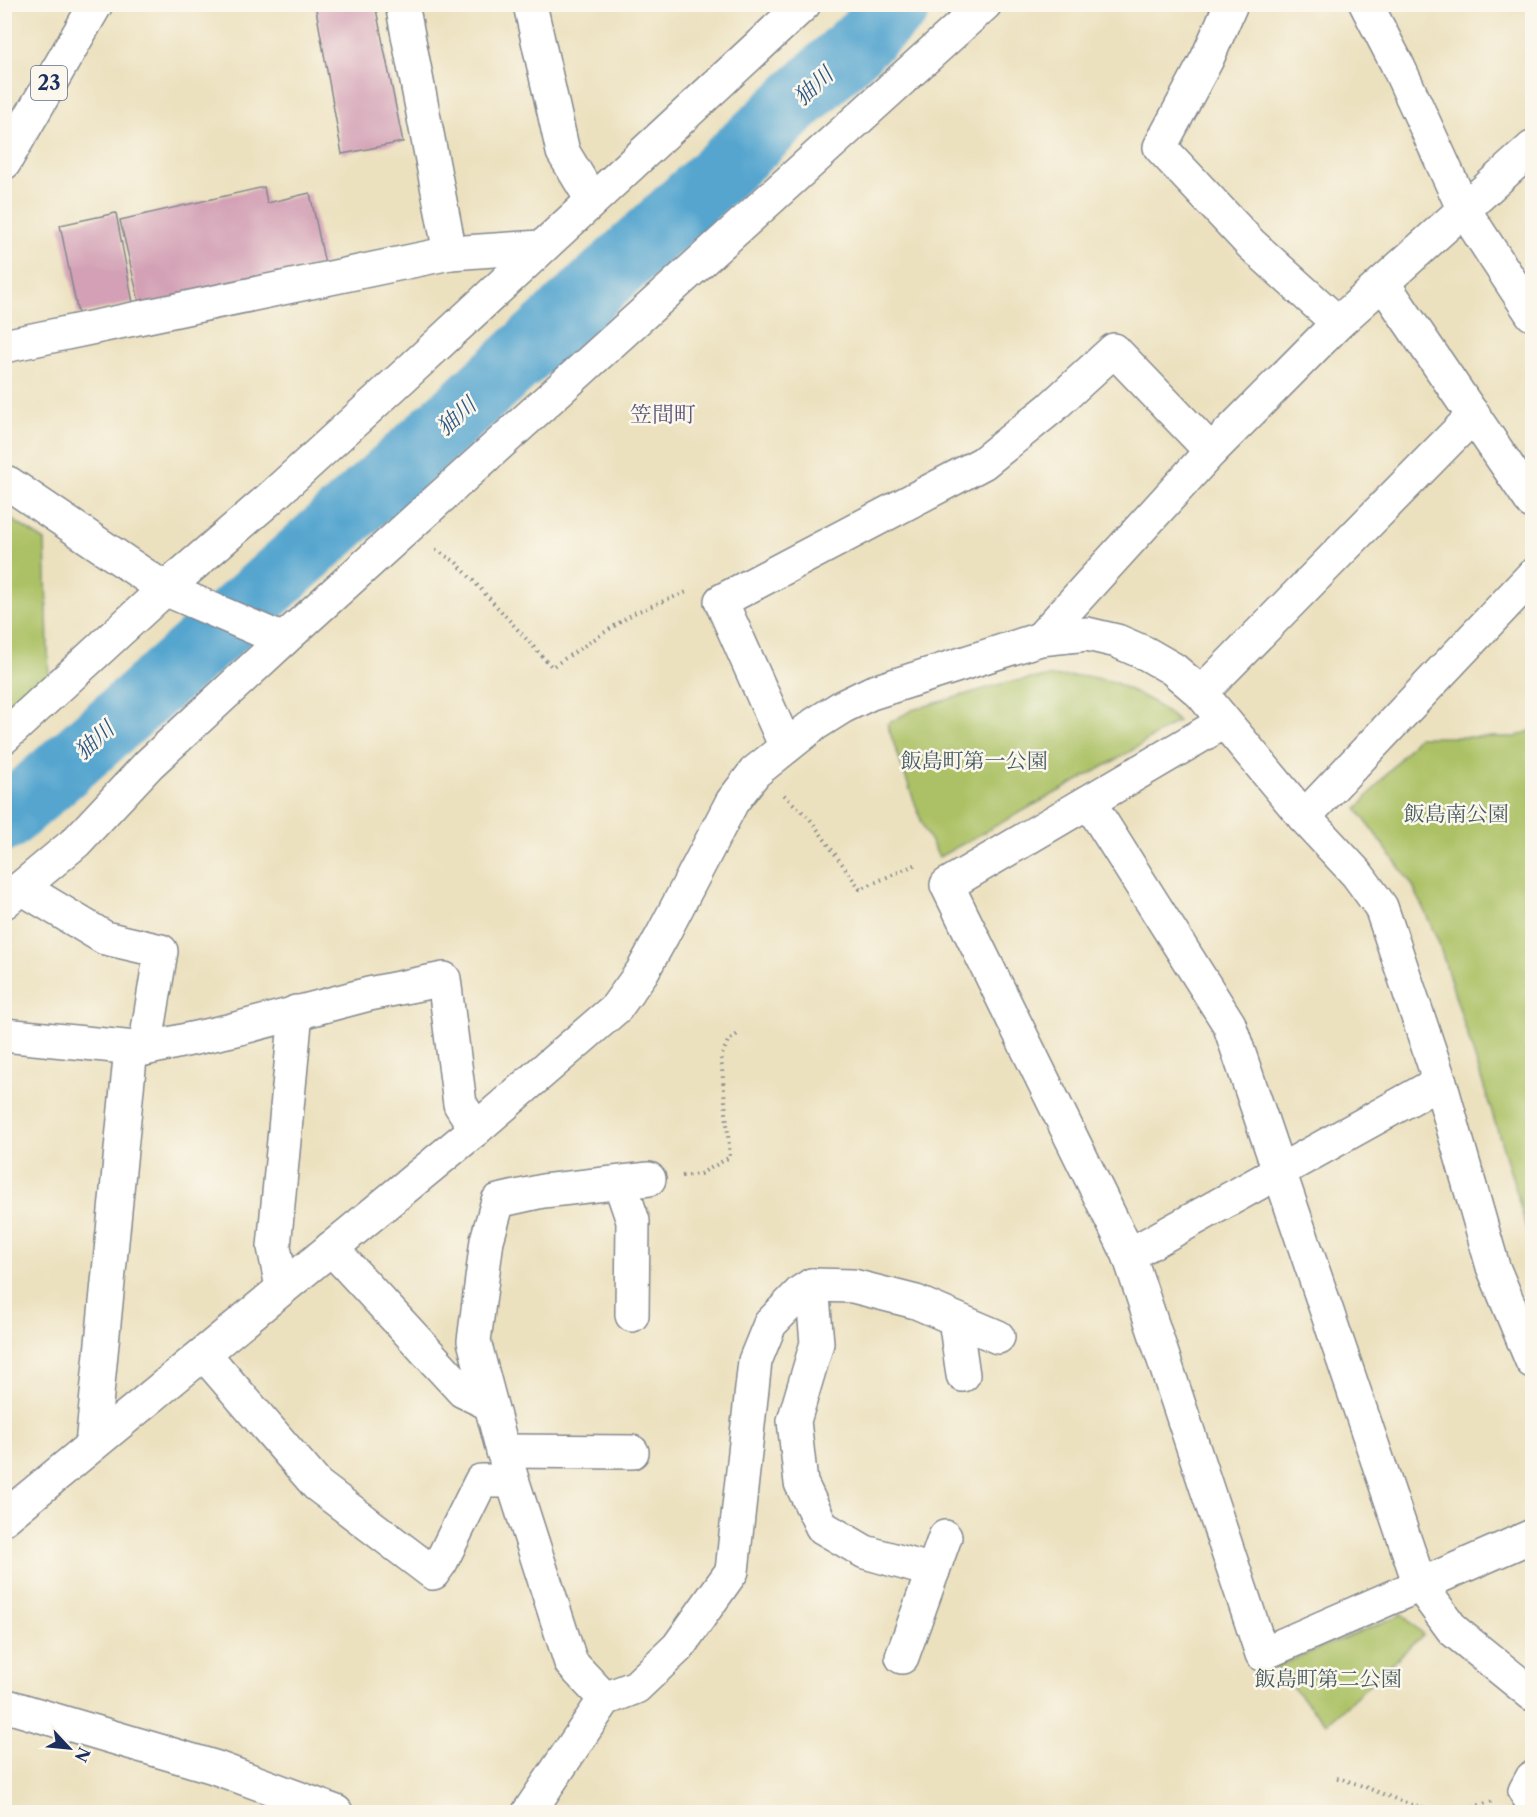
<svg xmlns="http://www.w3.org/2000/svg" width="1537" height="1817" font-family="'Libre Caslon Text','Noto Serif JP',serif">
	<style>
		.green { fill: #acc165; stroke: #647862; stroke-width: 1.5 }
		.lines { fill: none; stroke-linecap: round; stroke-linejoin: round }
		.river { stroke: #54a5cf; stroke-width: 64 }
		.building { fill: #d3a0b5 }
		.street-casing { stroke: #84888e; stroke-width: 36 }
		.secondary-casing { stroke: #84888e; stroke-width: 36 }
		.primary-casing { stroke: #84888e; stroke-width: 36 }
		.path { stroke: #84888e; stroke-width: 4; stroke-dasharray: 1.5 4.5; stroke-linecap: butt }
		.street { stroke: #fff; stroke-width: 33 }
		.secondary { stroke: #fff; stroke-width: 33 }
		.primary { stroke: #fff; stroke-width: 33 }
		.labels { text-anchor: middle; stroke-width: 5; stroke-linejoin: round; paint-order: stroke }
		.shield { fill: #fbf7ec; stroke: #5e6b89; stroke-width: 1.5 }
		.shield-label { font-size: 20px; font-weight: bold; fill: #1b2f5e }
		.park-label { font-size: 21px; fill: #465b60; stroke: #fbf7ec }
		.water-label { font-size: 22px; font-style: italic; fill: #2f5886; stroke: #fbf7ec }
		.neighbourhood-label { font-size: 22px; fill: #5b577c; stroke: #fbf7ec }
	</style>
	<rect width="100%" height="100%" fill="#fbf7ec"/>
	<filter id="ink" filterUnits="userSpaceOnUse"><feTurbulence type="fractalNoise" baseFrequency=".0167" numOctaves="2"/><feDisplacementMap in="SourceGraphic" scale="12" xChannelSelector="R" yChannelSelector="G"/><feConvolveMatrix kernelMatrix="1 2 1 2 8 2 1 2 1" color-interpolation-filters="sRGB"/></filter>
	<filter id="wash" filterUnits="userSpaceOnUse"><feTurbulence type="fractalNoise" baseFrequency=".008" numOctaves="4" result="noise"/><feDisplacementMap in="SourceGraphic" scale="24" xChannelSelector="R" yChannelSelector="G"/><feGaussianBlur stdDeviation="1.35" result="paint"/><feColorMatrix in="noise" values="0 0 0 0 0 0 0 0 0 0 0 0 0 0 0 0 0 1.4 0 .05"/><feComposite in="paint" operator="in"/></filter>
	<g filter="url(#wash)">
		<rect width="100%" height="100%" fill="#ece1bf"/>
		<!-- green -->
		<g class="green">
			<path d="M4,517H8L45,541L49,683L5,724Z"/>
			<path d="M1086,676L1114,682L1151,701L1178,721L1121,757L939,857L924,829L887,724L912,710L1008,682L1046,677Z"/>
			<path d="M1532,730V1250L1514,1183L1438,941L1413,886L1357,809L1418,737H1515Z"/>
			<path d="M1403,1614L1423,1635L1326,1724L1274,1667Z"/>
		</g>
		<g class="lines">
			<!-- river -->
			<path class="river" d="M4,820C309,554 605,281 900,4"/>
		</g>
		<g id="blocks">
			<!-- building -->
			<g class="building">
				<path d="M315,4H375L403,142L342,154Z"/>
				<path d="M264,187L267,203L310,193L325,264L140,306L120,220Z"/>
				<path d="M116,213L133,303L78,314L60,225Z"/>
			</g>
		</g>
	</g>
	<g filter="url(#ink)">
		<use href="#blocks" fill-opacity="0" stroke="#84888e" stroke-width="1.5"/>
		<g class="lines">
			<!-- street casing -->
			<g class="street-casing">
				<g id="street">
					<path d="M1231,4L1207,59L1160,147L1251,244L1338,323"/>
					<path d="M1366,4L1397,64L1464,210L1532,314"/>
					<path d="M531,9L563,152L592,200"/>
					<path d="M450,253L541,247"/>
					<path d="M1383,283L1532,502"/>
					<path d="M4,346L450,253L402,4"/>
					<path d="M4,483H8L165,589L283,640"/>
					<path d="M1040,639L1211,451L1338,323L1532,148"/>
					<path d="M1201,693L1474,415"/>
					<path d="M1224,722L947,885L1129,1255L1262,1654L1532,1536"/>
					<path d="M4,737L165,589L267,501L406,374L804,4"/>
					<path d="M786,747L721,601L983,463L1051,408L1114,350L1211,451"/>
					<path d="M1089,802L1229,1024L1420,1585L1453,1630L1532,1694"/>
					<path d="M1304,817L1532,576"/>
					<path d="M22,888L105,938L161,951L145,1049"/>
					<path d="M4,902L76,842L149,764L283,640L985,4"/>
					<path d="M4,1035L145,1049L232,1030L369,994L444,979L460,1104L476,1129"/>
					<path d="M620,1183L633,1221L632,1315"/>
					<path d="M331,1248L463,1391L490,1404"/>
					<path d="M1129,1255L1440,1082"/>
					<path d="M812,1285L817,1343L794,1421L801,1483L822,1527L865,1552L933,1571"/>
					<path d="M282,1287L274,1247L296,1012"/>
					<path d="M955,1319L963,1375"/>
					<path d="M204,1354L317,1485L433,1573L441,1562L481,1481H512"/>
					<path d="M92,1445L131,1048"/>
					<path d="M503,1451L632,1452"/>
					<path d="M4,1518L476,1129L616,1008L642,972L662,936L732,802L755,772L815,724L842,707L871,693L1040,639L1087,634L1117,641L1147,654L1173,669L1201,693L1304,817L1357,874L1381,907L1440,1082L1493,1267L1532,1361"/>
					<path d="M902,1657L945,1537"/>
					<path d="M605,1699L571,1663L503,1451L474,1341L487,1240L498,1201L543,1191L649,1179"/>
					<path d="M1532,1778L1525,1791L1532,1802"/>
					<path d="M529,1812L605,1699L636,1687L678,1647L732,1571L755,1361L770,1324L801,1292L812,1285L853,1286L916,1302L998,1337"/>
				</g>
			</g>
			<!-- secondary casing -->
			<g class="secondary-casing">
				<path id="secondary" d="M4,1705L214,1767L336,1812"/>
			</g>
			<!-- primary casing -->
			<g class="primary-casing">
				<path id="primary" d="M4,163L96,4"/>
			</g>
			<!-- path -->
			<g class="path">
				<path d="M436,550L456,562L552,667L634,613L689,591"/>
				<path d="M784,795L810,819L860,889L917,864"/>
				<path d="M682,1176L700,1174L730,1157L721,1057L728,1041L739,1033"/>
				<path d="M1337,1778C1373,1787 1405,1807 1442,1812"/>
				<path d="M1443,1812L1473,1807L1493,1801"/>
			</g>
			<!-- street -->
			<use href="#street" class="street"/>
			<!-- secondary -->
			<use href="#secondary" class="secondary"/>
			<!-- primary -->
			<use href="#primary" class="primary"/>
		</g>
	</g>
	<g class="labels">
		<!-- shield labels -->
		<rect class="shield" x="31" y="66" width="36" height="34" rx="4.5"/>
		<g class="shield-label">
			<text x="49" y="90">23</text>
		</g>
		<!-- park labels -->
		<g class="park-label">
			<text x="974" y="768">飯島町第一公園</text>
			<text x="1456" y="821">飯島南公園</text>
			<text x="1328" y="1686">飯島町第二公園</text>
		</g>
		<!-- water labels -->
		<g class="water-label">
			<text transform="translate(813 86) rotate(-43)" y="8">㹨川</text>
			<text transform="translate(456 416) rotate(-42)" y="8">㹨川</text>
			<text transform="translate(94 740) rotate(-42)" y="8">㹨川</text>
		</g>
		<!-- neighbourhood labels -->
		<g class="neighbourhood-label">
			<text x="663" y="422">笠間町</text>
		</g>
	</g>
	<!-- margin -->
	<rect width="1537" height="1817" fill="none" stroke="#fbf7ec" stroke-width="24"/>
	<!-- north arrow -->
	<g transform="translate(69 1748) rotate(116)" stroke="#fbf7ec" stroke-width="4.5" paint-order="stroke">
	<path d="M0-4.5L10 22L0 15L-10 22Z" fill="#1b2f5e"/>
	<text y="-9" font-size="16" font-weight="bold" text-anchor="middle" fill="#1b2f5e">N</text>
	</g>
</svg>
